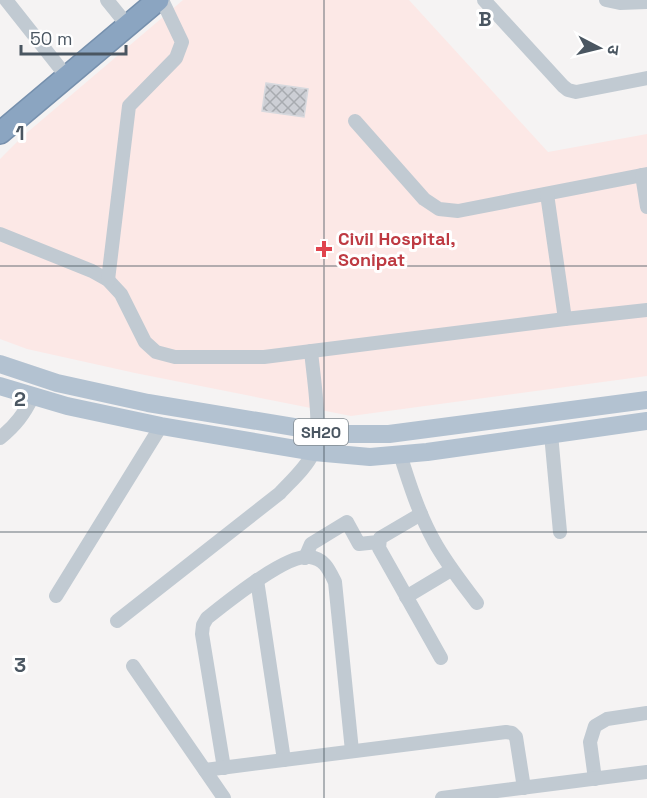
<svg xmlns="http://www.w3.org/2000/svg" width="647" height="798" font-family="'Space Grotesk','Noto Sans Devanagari',sans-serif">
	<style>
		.medical { fill: #fce8e6 }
		.building { fill: url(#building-cross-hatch); stroke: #d7d9de; stroke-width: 1.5 }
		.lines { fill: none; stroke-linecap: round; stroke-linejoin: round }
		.highway-casing { stroke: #7690ad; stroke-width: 24 }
		.minor { stroke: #c1cad2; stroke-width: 14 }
		.major { stroke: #b3c2d1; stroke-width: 18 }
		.highway { stroke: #8ba5c1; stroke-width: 21 }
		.grid { fill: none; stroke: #4a5661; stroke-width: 1.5; stroke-opacity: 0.55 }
		.health-dot { fill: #e0444e; stroke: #fff; stroke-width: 2 }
		.labels { text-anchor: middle; stroke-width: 6; stroke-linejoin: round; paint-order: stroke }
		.shield { fill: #fff; stroke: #808990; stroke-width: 1.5 }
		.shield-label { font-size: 16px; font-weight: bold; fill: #4a5661 }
		.health-label { font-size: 18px; font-weight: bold; fill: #be3a42; stroke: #fff; text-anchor: start }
		.grid-label { font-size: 20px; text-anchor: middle; font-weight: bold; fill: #4a5661; stroke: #fff; stroke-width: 6; stroke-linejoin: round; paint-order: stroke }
	</style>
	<defs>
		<pattern id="building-cross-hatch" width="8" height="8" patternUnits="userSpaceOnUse" patternTransform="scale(1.5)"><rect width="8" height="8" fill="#cdcfd5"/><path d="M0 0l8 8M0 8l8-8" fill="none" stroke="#a8abb0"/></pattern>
	</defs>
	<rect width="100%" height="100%" fill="#f5f3f3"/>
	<!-- medical -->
	<path class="medical" d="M183,0H409L548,152L647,134V376L351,416L135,373L27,349L0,339V159L23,136Z"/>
	<!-- building -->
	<path class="building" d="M266,83L308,89L304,117L262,111Z"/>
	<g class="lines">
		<!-- highway casing -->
		<g class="highway-casing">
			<path id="highway" d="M0,133L158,0"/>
		</g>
		<!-- minor -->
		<g class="minor">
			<path d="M6,0L67,77"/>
			<path d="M107,0L128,26"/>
			<path d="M484,0L563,86L568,90L576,92L647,78"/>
			<path d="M606,0L620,3L647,2"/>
			<path d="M355,121L424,199L439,209L458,211L647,174"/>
			<path d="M642,175L647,207"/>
			<path d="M547,194L565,319"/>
			<path d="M0,234L92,271L108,280L121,294L145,342L156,352L175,357H264L565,319L647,310"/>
			<path d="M108,280L129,106L176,58L182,42L162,0"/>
			<path d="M551,434L560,532"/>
			<path d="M0,438C16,425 24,414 33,396"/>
			<path d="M400,454C409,483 419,514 434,541C446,563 462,583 477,603"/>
			<path d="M421,514L380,538L379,548L441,658"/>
			<path d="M305,558L311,544L347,522L359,544L378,542"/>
			<path d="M257,580L284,760"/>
			<path d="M56,596L161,426"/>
			<path d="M406,597L451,570"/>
			<path d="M117,621L280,493C291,481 306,468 313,453C323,434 313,374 311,351"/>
			<path d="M133,666L224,798"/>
			<path d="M224,768L202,634L203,625L207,618C226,603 287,553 310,557C325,559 329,570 335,582L352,751"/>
			<path d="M205,770L506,732L512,733L516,737L524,788"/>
			<path d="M595,779L590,742L595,726L607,719L647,713"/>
			<path d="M442,798L647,772"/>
		</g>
		<!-- major -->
		<g class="major">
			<path d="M0,364L57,383L148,403L336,434H389L647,400"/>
			<path d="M0,386L67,406L161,426L314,452L370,457L427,452L647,421"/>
		</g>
		<!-- highway -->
		<use href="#highway" class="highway"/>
	</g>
	<!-- grid -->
	<path class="grid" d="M324,0V798M0,266H647M0,532H647"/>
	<!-- markers -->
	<path class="health-dot" d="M321 240h6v6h6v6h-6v6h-6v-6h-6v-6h6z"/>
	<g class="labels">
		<!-- shield labels -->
		<rect class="shield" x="294" y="419" width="54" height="26" rx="4.5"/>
		<g class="shield-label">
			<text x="321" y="438">SH20</text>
		</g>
		<!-- health labels -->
		<g class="health-label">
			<text x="338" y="245">Civil Hospital,<tspan x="338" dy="21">Sonipat</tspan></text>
		</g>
	</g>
	<g class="grid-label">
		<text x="485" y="26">B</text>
		<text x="20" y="140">1</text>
		<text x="20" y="406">2</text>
		<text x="20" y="672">3</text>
	</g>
	<!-- north arrow -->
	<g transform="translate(599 48) rotate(97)" stroke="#ffffff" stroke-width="4.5" paint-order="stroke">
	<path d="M0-4.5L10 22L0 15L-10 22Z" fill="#4a5661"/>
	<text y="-9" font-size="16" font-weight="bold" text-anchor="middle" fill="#4a5661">उ</text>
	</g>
	<!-- scale -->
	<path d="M21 45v9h105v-9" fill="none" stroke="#4a5661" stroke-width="3"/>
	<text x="30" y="45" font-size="18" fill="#4a5661" stroke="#ffffff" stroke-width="4.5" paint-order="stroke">50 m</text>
</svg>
